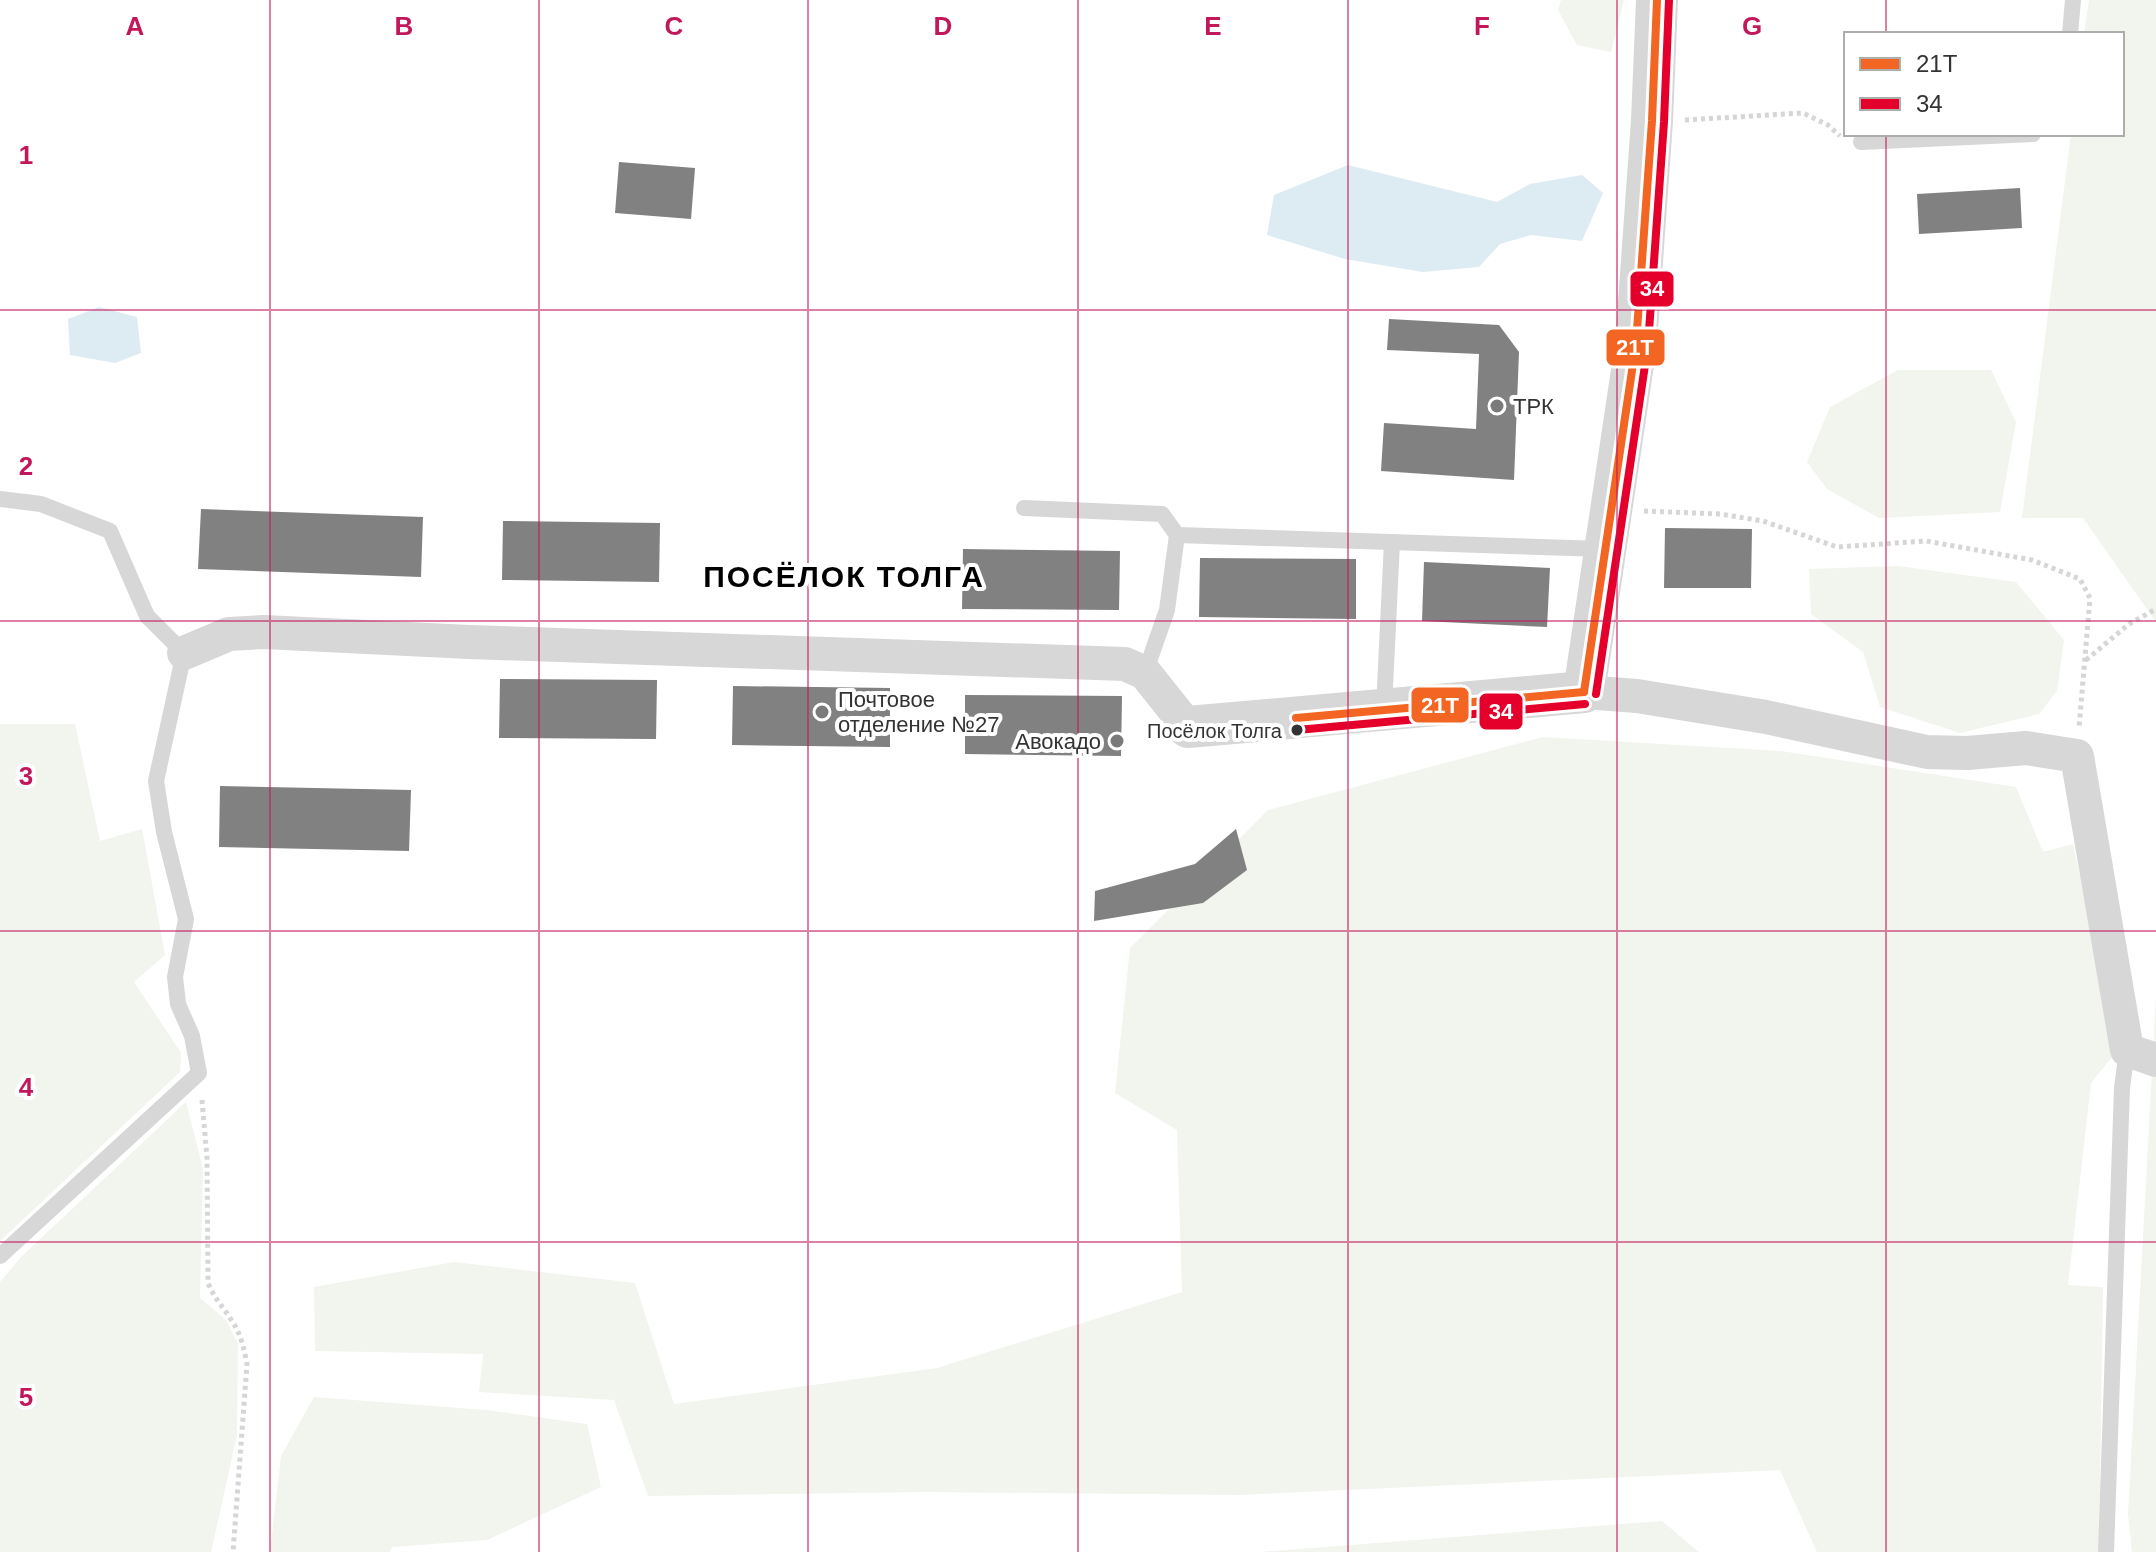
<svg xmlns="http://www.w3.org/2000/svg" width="2156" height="1552" font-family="Helvetica,sans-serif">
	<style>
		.green { fill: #f1f5ed }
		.water { fill: #ddebf3 }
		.building { fill: #818181 }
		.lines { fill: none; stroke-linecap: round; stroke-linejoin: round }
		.path { stroke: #d6d6d6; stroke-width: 5; stroke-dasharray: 4 4; stroke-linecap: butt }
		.service { stroke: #d7d7d7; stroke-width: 16 }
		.minor { stroke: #d7d7d7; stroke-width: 34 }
		.tertiary { stroke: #d7d7d7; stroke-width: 42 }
		.bus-1-casing { stroke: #fff; stroke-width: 14 }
		.bus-2-casing { stroke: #fff; stroke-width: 14 }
		.bus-1 { stroke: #f26522; stroke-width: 8 }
		.bus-2 { stroke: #e4002b; stroke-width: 8 }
		.grid { fill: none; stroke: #c2185b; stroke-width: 2; stroke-opacity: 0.55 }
		.poi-dot { fill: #7a7a7a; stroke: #fff; stroke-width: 3 }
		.bus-dot { fill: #333; stroke: #fff; stroke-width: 3 }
		.labels { text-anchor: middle; stroke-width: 8; stroke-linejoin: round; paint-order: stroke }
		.bus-label { font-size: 20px; fill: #333; stroke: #fff; text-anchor: end }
		.poi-label { font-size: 22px; fill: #333; stroke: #fff; text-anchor: start }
		.district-label { font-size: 30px; font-weight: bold; letter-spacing: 2px; fill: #000; stroke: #fff }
		.grid-label { font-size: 26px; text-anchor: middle; font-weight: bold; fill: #c2185b; stroke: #fff; stroke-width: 8; stroke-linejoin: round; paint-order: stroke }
		.line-badge { stroke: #fff; stroke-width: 3 }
		.badge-label { font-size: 22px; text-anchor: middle; font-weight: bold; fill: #fff }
	</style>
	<rect width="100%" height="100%" fill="#fff"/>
	<!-- green -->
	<g class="green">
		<path d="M1561,0H1624L1611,52L1577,45L1558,10Z"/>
		<path d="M2089,0H2156V622L2083,518H2022L2071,134H2122V34H2084Z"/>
		<path d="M1898,370H1991L2016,422L2000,512L1879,518L1827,489L1807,462L1830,407Z"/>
		<path d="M1898,566L2016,582L2064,640L2057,691L2039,714L1960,733L1880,707L1863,652L1811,614L1809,569Z"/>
		<path d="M0,724H75L100,841L142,829L165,955L134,982L181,1053L180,1072L0,1241Z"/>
		<path d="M1543,737L1781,751L2016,787L2043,852L2073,844L2117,1051L2091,1083L2068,1285L2103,1287L2099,1552H1817L1780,1470L1239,1495L925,1492L648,1496L614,1400L479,1392L483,1354L315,1351L314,1287L454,1262L635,1283L674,1404L937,1368L1182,1292L1177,1130L1115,1093L1130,948L1268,810Z"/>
		<path d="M2156,996V1552H2132L2128,1514Z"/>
		<path d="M186,1102L203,1169L200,1298L226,1320L238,1344L237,1435L211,1552H0V1282L22,1256Z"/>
		<path d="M314,1397L486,1410L587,1424L601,1487L487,1540L392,1547L390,1552H270L281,1456Z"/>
		<path d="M1662,1521L1699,1552H1259Z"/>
	</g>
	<!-- water -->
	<g class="water">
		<path d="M1348,165L1497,202L1530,184L1582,175L1603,193L1582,241L1531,235L1500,244L1479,267L1423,272L1345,259L1267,235L1274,195Z"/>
		<path d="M99,307L137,317L141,353L115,363L70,355L68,319Z"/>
	</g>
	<!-- building -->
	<g class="building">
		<path d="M619,162L695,168L691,219L615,213Z"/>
		<path d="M2020,188L2022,228L1919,234L1917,194Z"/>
		<path d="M1389,319L1499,325L1519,352L1514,480L1381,471L1384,423L1476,429L1479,354L1387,350Z"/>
		<path d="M201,509L423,517L421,577L198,569Z"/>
		<path d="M503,521L660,523L659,582L502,580Z"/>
		<path d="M1665,528L1752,529L1751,588H1664Z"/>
		<path d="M963,549L1120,551L1119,610L962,609Z"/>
		<path d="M1200,558L1356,559V619L1199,617Z"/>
		<path d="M1424,562L1550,568L1547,627L1422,621Z"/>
		<path d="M500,679L657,680L656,739L499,738Z"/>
		<path d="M733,686L890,688V747L732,745Z"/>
		<path d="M965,695L1122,696L1121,756L965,754Z"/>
		<path d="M220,786L411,790L409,851L219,847Z"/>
		<path d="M1236,829L1247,870L1203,903L1094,921L1095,891L1195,864Z"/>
	</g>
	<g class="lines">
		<!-- path -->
		<g class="path">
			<path d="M1685,120L1803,113L1828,125L1840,136"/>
			<path d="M1644,511L1720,514L1763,521L1837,547L1926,541L2032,560L2080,579L2090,598L2079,728"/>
			<path d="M2086,660L2129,624L2156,609"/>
			<path d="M202,1100L207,1158L208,1283C214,1298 224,1308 232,1321C241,1334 244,1349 247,1364L233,1552"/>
		</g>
		<!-- service -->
		<g class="service">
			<path d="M2070,34L2073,0"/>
			<path d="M1861,142L2033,134"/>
			<path d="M0,499L41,504L110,531L147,616L184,653L156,781L164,832L186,919L175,977L178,1004L192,1036L199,1073L0,1256"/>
			<path d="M1024,508L1162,514L1177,535L1167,610L1145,673"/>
			<path d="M1177,535L1603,549"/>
			<path d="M1384,708L1392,542"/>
			<path d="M2106,1552L2122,1088L2127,1050"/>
		</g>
		<!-- minor -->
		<g class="minor">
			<path d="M184,653L229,634L264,632L469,642L1125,664L1145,673L1188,727"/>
			<path d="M1584,692L1637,696L1766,717L1927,752L1967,753L2026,748L2077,756L2127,1050L2156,1060"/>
		</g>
		<!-- tertiary -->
		<path class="tertiary" d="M1188,727L1584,692L1636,344L1652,121L1657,0"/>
		<!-- bus-1 casing -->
		<g class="bus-1-casing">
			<g id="bus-1">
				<path d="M1584,692L1636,344L1652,121L1657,0"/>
				<path d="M1296,718L1584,692"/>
			</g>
		</g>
		<!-- bus-2 casing -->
		<g class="bus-2-casing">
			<g id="bus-2">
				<path d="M1596,694L1648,345L1664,122L1669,0"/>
				<path d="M1297,730L1585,704"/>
			</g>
		</g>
		<!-- bus-1 -->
		<use href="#bus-1" class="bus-1"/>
		<!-- bus-2 -->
		<use href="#bus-2" class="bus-2"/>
	</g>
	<!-- grid -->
	<path class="grid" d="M270,0V1552M539,0V1552M808,0V1552M1078,0V1552M1348,0V1552M1617,0V1552M1886,0V34M1886,134V1552M0,310H2156M0,621H2156M0,931H2156M0,1242H2156"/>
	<!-- markers -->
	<g class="poi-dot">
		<circle cx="1497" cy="406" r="8"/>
		<circle cx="822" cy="712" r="8"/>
		<circle cx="1117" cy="741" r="8"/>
	</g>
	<circle class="bus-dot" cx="1297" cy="730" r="7"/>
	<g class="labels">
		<!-- bus labels -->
		<g class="bus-label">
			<text x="1282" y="738">Посёлок Толга</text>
		</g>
		<!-- poi labels -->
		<g class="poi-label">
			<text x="1513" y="414">ТРК</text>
			<text x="838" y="707">Почтовое<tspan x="838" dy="25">отделение №27</tspan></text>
			<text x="1101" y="749" text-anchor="end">Авокадо</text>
		</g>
		<!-- district labels -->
		<g class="district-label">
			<text x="844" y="587">ПОСЁЛОК ТОЛГА</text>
		</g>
	</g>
	<g class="grid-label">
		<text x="135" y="35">A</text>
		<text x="404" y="35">B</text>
		<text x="674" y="35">C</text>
		<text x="943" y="35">D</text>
		<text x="1213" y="35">E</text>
		<text x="1482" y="35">F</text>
		<text x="1752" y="35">G</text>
		<text x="26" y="164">1</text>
		<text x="26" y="475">2</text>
		<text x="26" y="785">3</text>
		<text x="26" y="1096">4</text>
		<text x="26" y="1406">5</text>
	</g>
	<g class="line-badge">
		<rect x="1629" y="270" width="46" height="38" rx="8" fill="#e4002b"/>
		<rect x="1605" y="328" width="61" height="39" rx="8" fill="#f26522"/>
		<rect x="1410" y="686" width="60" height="38" rx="8" fill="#f26522"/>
		<rect x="1478" y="692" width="46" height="39" rx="8" fill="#e4002b"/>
	</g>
	<g class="badge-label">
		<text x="1652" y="296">34</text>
		<text x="1635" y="355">21Т</text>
		<text x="1440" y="713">21Т</text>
		<text x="1501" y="719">34</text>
	</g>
	<!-- legend -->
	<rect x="1844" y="32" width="280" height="104" fill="#ffffff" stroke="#adadad" stroke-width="2"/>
	<rect x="1860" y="58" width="40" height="12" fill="#f26522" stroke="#adadad" stroke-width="2"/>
	<text x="1916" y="72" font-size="24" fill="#333333">21Т</text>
	<rect x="1860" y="98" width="40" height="12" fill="#e4002b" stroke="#adadad" stroke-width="2"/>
	<text x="1916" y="112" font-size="24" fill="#333333">34</text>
</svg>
